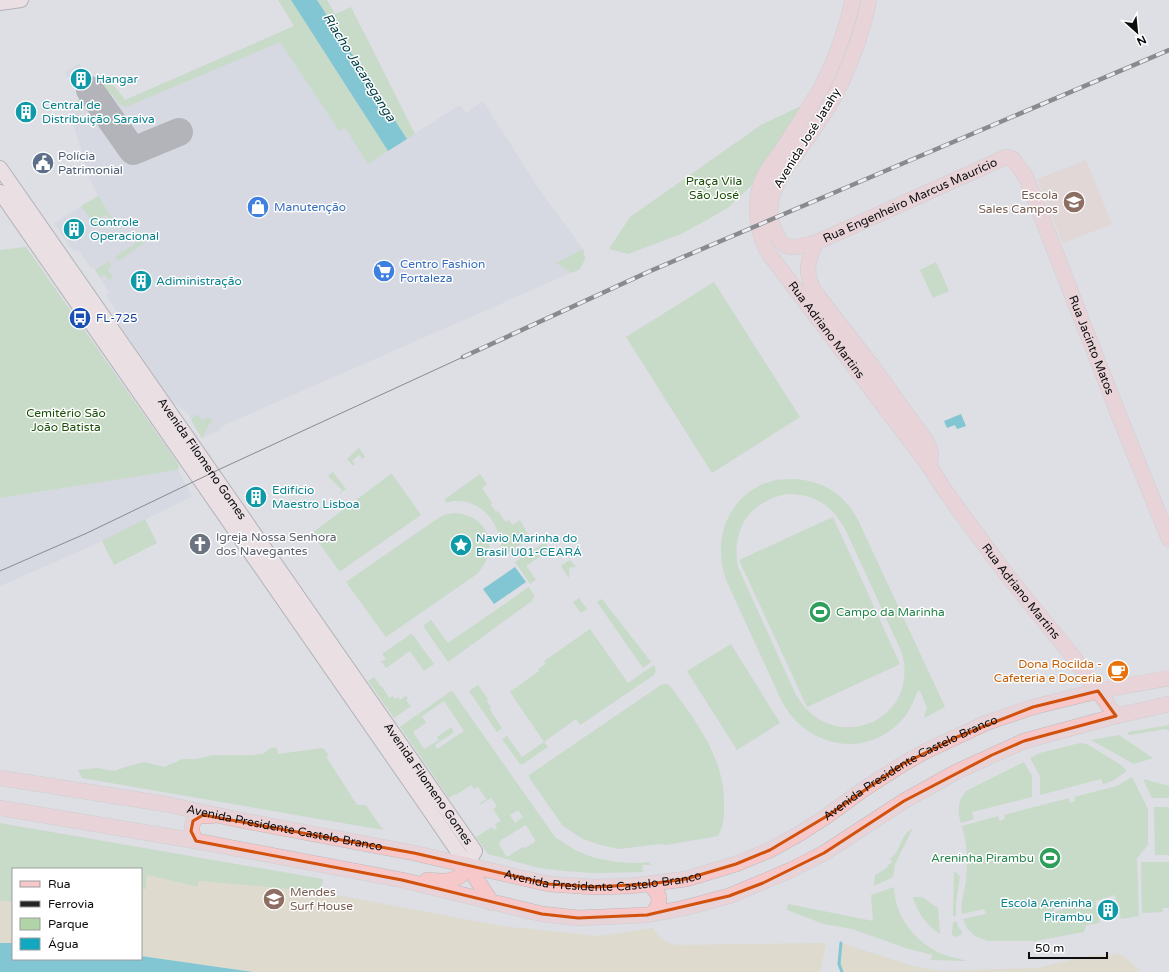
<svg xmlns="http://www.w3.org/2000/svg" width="1169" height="972" font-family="'Varela Round',sans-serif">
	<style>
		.built { fill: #cfd3df }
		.education { fill: #e8cfc8 }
		.green { fill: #b0d4a7; fill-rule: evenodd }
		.sand { fill: #dfd6b1 }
		.water { fill: #13a8bd }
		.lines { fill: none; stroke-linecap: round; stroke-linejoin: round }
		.stream { stroke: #13a8bd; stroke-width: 3 }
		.taxiway { stroke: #808286; stroke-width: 28 }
		.secondary-casing { stroke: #7e7f84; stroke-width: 16 }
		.primary-casing { stroke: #bbbbbc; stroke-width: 16 }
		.secondary { stroke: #fae3e4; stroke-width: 14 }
		.primary { stroke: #f6c8c9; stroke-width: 15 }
		.tram { stroke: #242527; stroke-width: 1 }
		.rail-casing { stroke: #242527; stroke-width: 4.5 }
		.rail { stroke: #fff; stroke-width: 3; stroke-dasharray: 9; stroke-linecap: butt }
		.marked { fill: none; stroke: #d2510c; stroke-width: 3; stroke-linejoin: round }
		.labels { text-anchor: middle; stroke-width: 3; stroke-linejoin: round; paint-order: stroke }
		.culture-label { font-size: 12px; fill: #0d838f; stroke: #fff; text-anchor: start }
		.street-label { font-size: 12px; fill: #0d0d0f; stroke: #fff }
		.service-label { font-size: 12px; fill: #4e5e75; stroke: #fff; text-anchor: start }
		.park-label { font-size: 12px; fill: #1a5006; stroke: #fff }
		.education-label { font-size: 12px; fill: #785e54; stroke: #fff; text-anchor: end }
		.shop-label { font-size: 12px; fill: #366cbe; stroke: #fff; text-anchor: start }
		.transit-label { font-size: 12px; fill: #164399; stroke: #fff; text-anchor: start }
		.worship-label { font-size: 12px; fill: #5b616d; stroke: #fff; text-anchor: start }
		.leisure-label { font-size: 12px; fill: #27864d; stroke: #fff; text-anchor: start }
		.food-label { font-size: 12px; fill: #c56008; stroke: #fff; text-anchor: end }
		.water-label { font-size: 13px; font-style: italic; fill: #003e47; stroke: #fff }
	</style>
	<rect width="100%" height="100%" fill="#dddfe4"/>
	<!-- built -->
	<g class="built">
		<path d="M285,31L371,161L460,105L466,113L483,101L539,189L583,249L585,259L580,269L571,273L231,422L221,427L220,430L202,438L192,422L188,413L172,402L115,318L119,316L106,295L109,292L94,268L92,269L79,251L72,250L54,223L98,196L90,179L68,107L83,96L65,73L79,63L96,86L107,77L125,100Z"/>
		<path d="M178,470L192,496L94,545L0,586V498Z"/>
	</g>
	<!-- education -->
	<path class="education" d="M1086,160L1112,224L1064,243L1062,242L1037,179Z"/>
	<!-- green -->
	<g class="green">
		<path d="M278,0H291L388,151L368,164L345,128L339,131L280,42L126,107L120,105L112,94L102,100L93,88L107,77L125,100L294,26Z"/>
		<path d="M317,0H327L335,14L351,7L415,134L407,139Z"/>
		<path d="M86,94L94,104L79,112L68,107Z"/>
		<path d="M805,104L770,156L751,186L729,207L707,220L681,234L628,254L609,249L630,217L761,125Z"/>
		<path d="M98,196L114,221L111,223L106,215L97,220L99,224L96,226L81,206Z"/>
		<path d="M145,237L151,238L120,260H117L115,257Z"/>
		<path d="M26,247L177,462L179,467L178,470L0,498V250Z"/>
		<path d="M583,249L585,259L580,269L571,273L556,263Z"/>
		<path d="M109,261L111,266L107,269L113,277L109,280L105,274L100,277L95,270Z"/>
		<path d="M936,262L949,291L933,298L920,270Z"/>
		<path d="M714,282L800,417L712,473L626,337Z"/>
		<path d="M198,414L202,421L209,417L213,422L210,423L202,438L192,422V418Z"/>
		<path d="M366,441L359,448L365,457L363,459L359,455L352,461L355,464L353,466L347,459Z"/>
		<path d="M333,472L346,489L339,494V493L342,490L328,476Z"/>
		<path d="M391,474H392L421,515L342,570L339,571L312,533Z"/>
		<path d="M480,474L487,484L482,488L492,503L490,504L496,512L498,511L506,522L509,520L512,525L520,520L530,538L501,558C503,533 492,509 467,502C460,501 453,500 446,503L445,499Z"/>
		<path d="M792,479C822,480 844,493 858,520L945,707L924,718L927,708L920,691L918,690C913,703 908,715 898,724C860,760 805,744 782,702L727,582C710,540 729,490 776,480C781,479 787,480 792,479ZM786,494C817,493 835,508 848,535L902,653C921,723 830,758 795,693L738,567C731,529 749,502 786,494Z"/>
		<path d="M454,513C488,515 501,548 477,574L386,637L346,582L437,519L444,515Z"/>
		<path d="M833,517L900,664L807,707L739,560Z"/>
		<path d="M145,519L157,543L114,565L102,541Z"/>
		<path d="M545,542L550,550L526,566L536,580L530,584L515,562Z"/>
		<path d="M570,560L576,567H572L569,569V578L561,566Z"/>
		<path d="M529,587L535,597L532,598L533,600L448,662L424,627V625L431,620L448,643Z"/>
		<path d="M579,598L587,609L581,613L573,602Z"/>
		<path d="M602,599L651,662L643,668L597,602Z"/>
		<path d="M590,629L628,683L654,665L656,671L654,675L580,725L576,719L544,742L548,747L523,764H520L502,739L507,736L522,757L544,742L510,692L539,671L538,669L546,664L544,661Z"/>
		<path d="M411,634L413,635L434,664L424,671L410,651L386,668L383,663L380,662L386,659L382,654Z"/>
		<path d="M731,644L780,723L737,750L687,671Z"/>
		<path d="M374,677L381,687L382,686L389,698L393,696L395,699L398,697L400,700L406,696L408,698L406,700L411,706L394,718L368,681Z"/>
		<path d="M666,684L670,686C696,721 726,760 724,807C724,819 724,825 718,836L666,845L660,844L619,849L597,844L583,839L563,826L530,779L529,775L661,685Z"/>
		<path d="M478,685L488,699L487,701L491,707L490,710L502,728L497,732L469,691Z"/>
		<path d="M451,691L453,692L555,837C563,842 571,848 579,852C600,861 626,865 649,862L651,865H642L643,872L593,873L564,871L539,868L488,854L476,837L492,827L494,830L497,828L495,824L501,821L493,809L497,806L491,798L480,805L479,804L486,799L478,787L474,789L471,785L456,795L454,794L449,798L400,727ZM444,701L464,731L437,749L435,745L453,733L452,727L437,737L439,740L424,749L413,732L426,723L422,716ZM518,810L523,817L515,823L510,815ZM526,825L535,840V842L525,848L523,847L507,857L499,845L501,840Z"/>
		<path d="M1169,725V731L1166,729L1130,735L1127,734L1129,732Z"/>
		<path d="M1119,735L1153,758L1134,764L1091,740Z"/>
		<path d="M1080,743L1087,744L1121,765L1127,771L1112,781L1103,784L1101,779L1040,795V776L1030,758L1040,753Z"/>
		<path d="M275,747L277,749L278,754L323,748L328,754L327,758L357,805H366L383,830L82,778L78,770L97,768L115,771L125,767L144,762L164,767L183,759H196L213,755H252L263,754L269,749Z"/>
		<path d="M1024,762L1032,776V797L972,812L974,819L961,823C957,810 958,801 966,791Z"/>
		<path d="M1132,777L1148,809V845L1137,858L1139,916L1121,919L1115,895L1095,901L1100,923L1086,925L1084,932L1036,941H988L975,936L967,928L963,919L986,914L984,909L962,914C960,903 965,891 966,880C968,862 967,842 962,826L998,816L1000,821L1005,819L1004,815L1069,798L1070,803L1075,801L1074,797L1117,786ZM1073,900L1074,906L1054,912L1053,906Z"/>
		<path d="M1143,779L1169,786V798H1152Z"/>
		<path d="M1154,807H1169V855H1155Z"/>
		<path d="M0,823L323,879L320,892L199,881L198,887L147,875L146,889H141V869H13V902L0,901Z"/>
		<path d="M913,828L895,864L893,877L874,886L875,875L887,868L888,865L893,862L890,859C902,851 899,835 913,828Z"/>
		<path d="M1141,862H1169V908H1162L1163,912L1142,913Z"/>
		<path d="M954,871L960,876L956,904V916H953Z"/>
		<path d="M894,887C895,917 915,942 942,954C950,957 960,959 968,961L931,960L932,955L906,948L852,929L824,924L787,910L788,904L873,921L871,895Z"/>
		<path d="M913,897H922L938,908L940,934C926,925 917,912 913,897Z"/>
		<path d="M953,922H957L958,927L962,932L961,935L955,937L952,935Z"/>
	</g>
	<!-- sand -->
	<g class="sand">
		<path d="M147,875L198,887L199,881L320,892L502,926L598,936L653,928C660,939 666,943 678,945L826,943L820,972H253L141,956V889H146Z"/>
		<path d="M0,901L13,902V943H0Z"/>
		<path d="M841,943L913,966L939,971L1038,968L1087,956L1119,954L1125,957L1141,972H842L839,964Z"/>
	</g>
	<!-- water -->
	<g class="water">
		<path d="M291,0H317L407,139L388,151Z"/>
		<path d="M961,414L966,426L957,429L955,425L947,428L944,421Z"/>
		<path d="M515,567L526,582L494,604L483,589Z"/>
		<path d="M0,943H13V959H141V956L253,972H0Z"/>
	</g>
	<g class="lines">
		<!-- stream -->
		<path class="stream" d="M841,943L839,964L842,972"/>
		<!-- taxiway -->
		<path class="taxiway" d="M90,90L133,151L179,132"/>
		<!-- secondary casing -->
		<g class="secondary-casing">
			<g id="secondary">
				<path d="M0,3L21,0"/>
				<path id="s1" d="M0,168L475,851L467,865L419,795L0,192"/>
			</g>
		</g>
		<!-- primary casing -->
		<g class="primary-casing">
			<g id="primary">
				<path id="s2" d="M853,0C846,29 836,59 822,86C810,108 795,129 782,150C775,160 766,170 762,181C753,205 757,229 767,251L929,466L948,495L1007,575L1075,659L1116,716"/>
				<path id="s3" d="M869,0C863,32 847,75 830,104C816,128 798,151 781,175C770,196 765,216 778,237C780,242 785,246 790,247C796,248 809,244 815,243L1006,157L1013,159L1026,177L1120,418L1169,539"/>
				<path d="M815,243C807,263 805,272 814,291L872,366L926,441C931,450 932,456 929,466"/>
				<path id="s4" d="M0,778L165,804L240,820L414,853L549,884L595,887L630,886L686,879L736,864L770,850L799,834L827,816L864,789L903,764L926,751L986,723L1033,707L1098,691L1169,678"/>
				<path d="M0,808L196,841L402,880L542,914L578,918L647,915L684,908L729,896L791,870L824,853L904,801L956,772L1024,741L1116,716L1169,704"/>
				<path d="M196,841C190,831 190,824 198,816H211"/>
				<path d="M467,865L492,903"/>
				<path d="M427,880C437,881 451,883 460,876C463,874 465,868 467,865"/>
				<path d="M649,884C661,894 662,901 653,913"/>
			</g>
		</g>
		<!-- secondary -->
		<use href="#secondary" class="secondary"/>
		<!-- primary -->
		<use href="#primary" class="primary"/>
		<!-- tram -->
		<path class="tram" d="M0,571L87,533L220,469L463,357"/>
		<!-- rail casing -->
		<g class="rail-casing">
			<path id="rail" d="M463,357L648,272L1169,50"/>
		</g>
		<!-- rail -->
		<use href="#rail" class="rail"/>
	</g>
	<!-- marked area -->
	<path d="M0 0H1169V972H0ZM1098,691L1116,716L1024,741L992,755L904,801L824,853L763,883L729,896L647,915L578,918L542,914L402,880L196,841L191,831L193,821L203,815L414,853L549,884L595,887L649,884L686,879L736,864L770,850L827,816L903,764L957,737L1033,707Z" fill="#dddfe4" fill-opacity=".55" fill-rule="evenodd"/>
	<path class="marked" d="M1098,691L1116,716L1024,741L992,755L904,801L824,853L763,883L729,896L647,915L578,918L542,914L402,880L196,841L191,831L193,821L203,815L414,853L549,884L595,887L649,884L686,879L736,864L770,850L827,816L903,764L957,737L1033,707Z"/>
	<!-- icons -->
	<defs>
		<g id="building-disc" transform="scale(1.15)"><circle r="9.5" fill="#0f9aa8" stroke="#fff"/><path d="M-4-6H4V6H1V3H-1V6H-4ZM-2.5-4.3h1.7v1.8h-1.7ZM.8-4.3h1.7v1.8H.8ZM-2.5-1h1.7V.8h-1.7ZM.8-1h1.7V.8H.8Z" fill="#fff"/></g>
		<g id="civic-disc" transform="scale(1.15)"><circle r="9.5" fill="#5c6f8a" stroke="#fff"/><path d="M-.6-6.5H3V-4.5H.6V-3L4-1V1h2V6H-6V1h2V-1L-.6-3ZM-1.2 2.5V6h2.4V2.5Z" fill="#fff"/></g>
		<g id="school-disc" transform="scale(1.15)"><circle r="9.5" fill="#8d6e63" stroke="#fff"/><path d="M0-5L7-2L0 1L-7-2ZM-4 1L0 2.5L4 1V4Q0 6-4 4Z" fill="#fff"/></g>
		<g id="shop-disc" transform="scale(1.15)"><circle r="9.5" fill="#3f7fe0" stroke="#fff"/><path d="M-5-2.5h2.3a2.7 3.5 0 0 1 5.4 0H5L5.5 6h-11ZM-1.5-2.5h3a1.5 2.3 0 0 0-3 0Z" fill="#fff"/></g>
		<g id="supermarket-disc" transform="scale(1.15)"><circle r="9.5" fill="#3f7fe0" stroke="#fff"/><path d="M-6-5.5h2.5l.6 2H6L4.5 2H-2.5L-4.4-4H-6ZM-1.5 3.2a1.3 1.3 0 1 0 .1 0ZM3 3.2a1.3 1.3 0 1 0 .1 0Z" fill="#fff"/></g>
		<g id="bus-disc" transform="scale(1.15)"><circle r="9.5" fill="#1a4fb4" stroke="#fff"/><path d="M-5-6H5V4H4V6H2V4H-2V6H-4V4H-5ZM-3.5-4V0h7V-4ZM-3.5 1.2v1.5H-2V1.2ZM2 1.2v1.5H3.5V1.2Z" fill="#fff"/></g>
		<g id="church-disc" transform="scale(1.15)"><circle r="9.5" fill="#6b7280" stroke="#fff"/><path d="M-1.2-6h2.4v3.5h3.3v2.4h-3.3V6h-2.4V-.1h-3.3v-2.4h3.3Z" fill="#fff"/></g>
		<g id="sight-disc" transform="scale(1.15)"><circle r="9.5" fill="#0f9aa8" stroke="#fff"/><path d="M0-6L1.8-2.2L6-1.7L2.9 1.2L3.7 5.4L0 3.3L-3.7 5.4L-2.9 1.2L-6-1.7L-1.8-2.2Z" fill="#fff"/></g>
		<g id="stadium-disc" transform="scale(1.15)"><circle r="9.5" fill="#2e9e5b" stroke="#fff"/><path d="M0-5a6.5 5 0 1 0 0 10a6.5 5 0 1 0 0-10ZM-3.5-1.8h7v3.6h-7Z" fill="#fff"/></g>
		<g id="cafe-disc" transform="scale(1.15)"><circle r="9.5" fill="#e8710a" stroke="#fff"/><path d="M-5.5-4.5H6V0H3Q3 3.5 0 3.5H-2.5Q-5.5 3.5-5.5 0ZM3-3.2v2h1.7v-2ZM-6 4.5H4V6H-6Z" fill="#fff"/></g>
	</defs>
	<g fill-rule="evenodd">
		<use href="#building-disc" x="81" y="79"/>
		<use href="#building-disc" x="26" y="112"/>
		<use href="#civic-disc" x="43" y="163"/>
		<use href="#school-disc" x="1074" y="202"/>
		<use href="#shop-disc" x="258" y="207"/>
		<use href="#building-disc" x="74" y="229"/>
		<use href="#supermarket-disc" x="384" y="271"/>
		<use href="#building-disc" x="141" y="281"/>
		<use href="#bus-disc" x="80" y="318"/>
		<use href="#building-disc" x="256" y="497"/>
		<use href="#church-disc" x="200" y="544"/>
		<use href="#sight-disc" x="461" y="545"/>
		<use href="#stadium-disc" x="820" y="612"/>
		<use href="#cafe-disc" x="1118" y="671"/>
		<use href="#stadium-disc" x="1050" y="858"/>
		<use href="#school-disc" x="274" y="899"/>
		<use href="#building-disc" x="1108" y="910"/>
	</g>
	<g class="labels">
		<!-- culture labels -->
		<g class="culture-label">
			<text x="96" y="83">Hangar</text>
			<text x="42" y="109">Central de<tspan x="42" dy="14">Distribuição Saraiva</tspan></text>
			<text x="90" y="226">Controle<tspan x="90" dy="14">Operacional</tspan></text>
			<text x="156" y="285">Adiministração</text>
			<text x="272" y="494">Edifício<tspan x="272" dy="14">Maestro Lisboa</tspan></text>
			<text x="476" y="542">Navio Marinha do<tspan x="476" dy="14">Brasil U01-CEARÁ</tspan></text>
			<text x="1092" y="907" text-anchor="end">Escola Areninha<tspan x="1092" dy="14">Pirambu</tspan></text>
		</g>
		<!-- street labels -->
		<g class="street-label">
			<text transform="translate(807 138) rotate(-58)" y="4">Avenida José Jatahy</text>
			<text dy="4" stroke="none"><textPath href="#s3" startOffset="409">Rua Engenheiro Marcus Maurício</textPath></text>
			<text dy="4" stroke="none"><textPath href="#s2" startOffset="375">Rua Adriano Martins</textPath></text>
			<text dy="4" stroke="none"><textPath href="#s3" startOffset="724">Rua Jacinto Matos</textPath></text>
			<text dy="4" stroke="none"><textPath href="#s1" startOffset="354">Avenida Filomeno Gomes</textPath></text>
			<text dy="4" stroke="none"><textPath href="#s2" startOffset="701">Rua Adriano Martins</textPath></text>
			<text dy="4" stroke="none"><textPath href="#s4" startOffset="949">Avenida Presidente Castelo Branco</textPath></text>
			<text dy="4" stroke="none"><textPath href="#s1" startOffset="750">Avenida Filomeno Gomes</textPath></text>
			<text dy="4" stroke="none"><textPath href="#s4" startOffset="289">Avenida Presidente Castelo Branco</textPath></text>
			<text dy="4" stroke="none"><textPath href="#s4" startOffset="613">Avenida Presidente Castelo Branco</textPath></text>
		</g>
		<!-- service labels -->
		<g class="service-label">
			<text x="58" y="160">Polícia<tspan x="58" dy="14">Patrimonial</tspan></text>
		</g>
		<!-- park labels -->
		<g class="park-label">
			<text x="714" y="185">Praça Vila<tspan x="714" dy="14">São José</tspan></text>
			<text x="66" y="417">Cemitério São<tspan x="66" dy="14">João Batista</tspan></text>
		</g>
		<!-- education labels -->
		<g class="education-label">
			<text x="1058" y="199">Escola<tspan x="1058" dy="14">Sales Campos</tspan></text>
			<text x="290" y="896" text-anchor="start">Mendes<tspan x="290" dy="14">Surf House</tspan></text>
		</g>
		<!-- shop labels -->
		<g class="shop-label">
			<text x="274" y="211">Manutenção</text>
			<text x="400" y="268">Centro Fashion<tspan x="400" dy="14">Fortaleza</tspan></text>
		</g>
		<!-- transit labels -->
		<g class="transit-label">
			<text x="96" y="322">FL-725</text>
		</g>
		<!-- worship labels -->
		<g class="worship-label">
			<text x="216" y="541">Igreja Nossa Senhora<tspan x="216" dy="14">dos Navegantes</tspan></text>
		</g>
		<!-- leisure labels -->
		<g class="leisure-label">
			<text x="836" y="616">Campo da Marinha</text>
			<text x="1034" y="862" text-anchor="end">Areninha Pirambu</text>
		</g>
		<!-- food labels -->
		<g class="food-label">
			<text x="1102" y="668">Dona Rocilda -<tspan x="1102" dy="14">Cafeteria e Doceria</tspan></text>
		</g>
		<!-- water labels -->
		<g class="water-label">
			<text transform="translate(360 67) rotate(58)" y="5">Riacho Jacareganga</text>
		</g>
	</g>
	<!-- legend -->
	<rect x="12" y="868" width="130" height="92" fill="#ffffff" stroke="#9e9e9f"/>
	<rect x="20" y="881" width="20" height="6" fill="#f6c8c9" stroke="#9e9e9f"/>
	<text x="48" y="888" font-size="12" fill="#0d0d0f">Rua</text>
	<rect x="20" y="901" width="20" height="6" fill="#242527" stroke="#9e9e9f"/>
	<text x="48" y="908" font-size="12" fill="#0d0d0f">Ferrovia</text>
	<rect x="20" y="918" width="20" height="12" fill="#b0d4a7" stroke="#9e9e9f"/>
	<text x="48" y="928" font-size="12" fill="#0d0d0f">Parque</text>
	<rect x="20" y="938" width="20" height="12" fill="#13a8bd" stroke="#9e9e9f"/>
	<text x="48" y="948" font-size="12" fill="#0d0d0f">Água</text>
	<!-- north arrow -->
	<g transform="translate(1137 32) rotate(153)" stroke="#ffffff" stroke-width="3" paint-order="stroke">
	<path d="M0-3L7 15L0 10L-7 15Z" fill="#0d0d0f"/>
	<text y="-6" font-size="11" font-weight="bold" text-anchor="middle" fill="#0d0d0f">N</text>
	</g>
	<!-- scale -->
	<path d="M1029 952v6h78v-6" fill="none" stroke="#0d0d0f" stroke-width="2"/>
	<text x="1035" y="952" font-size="12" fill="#0d0d0f" stroke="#ffffff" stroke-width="3" paint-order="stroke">50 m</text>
</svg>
